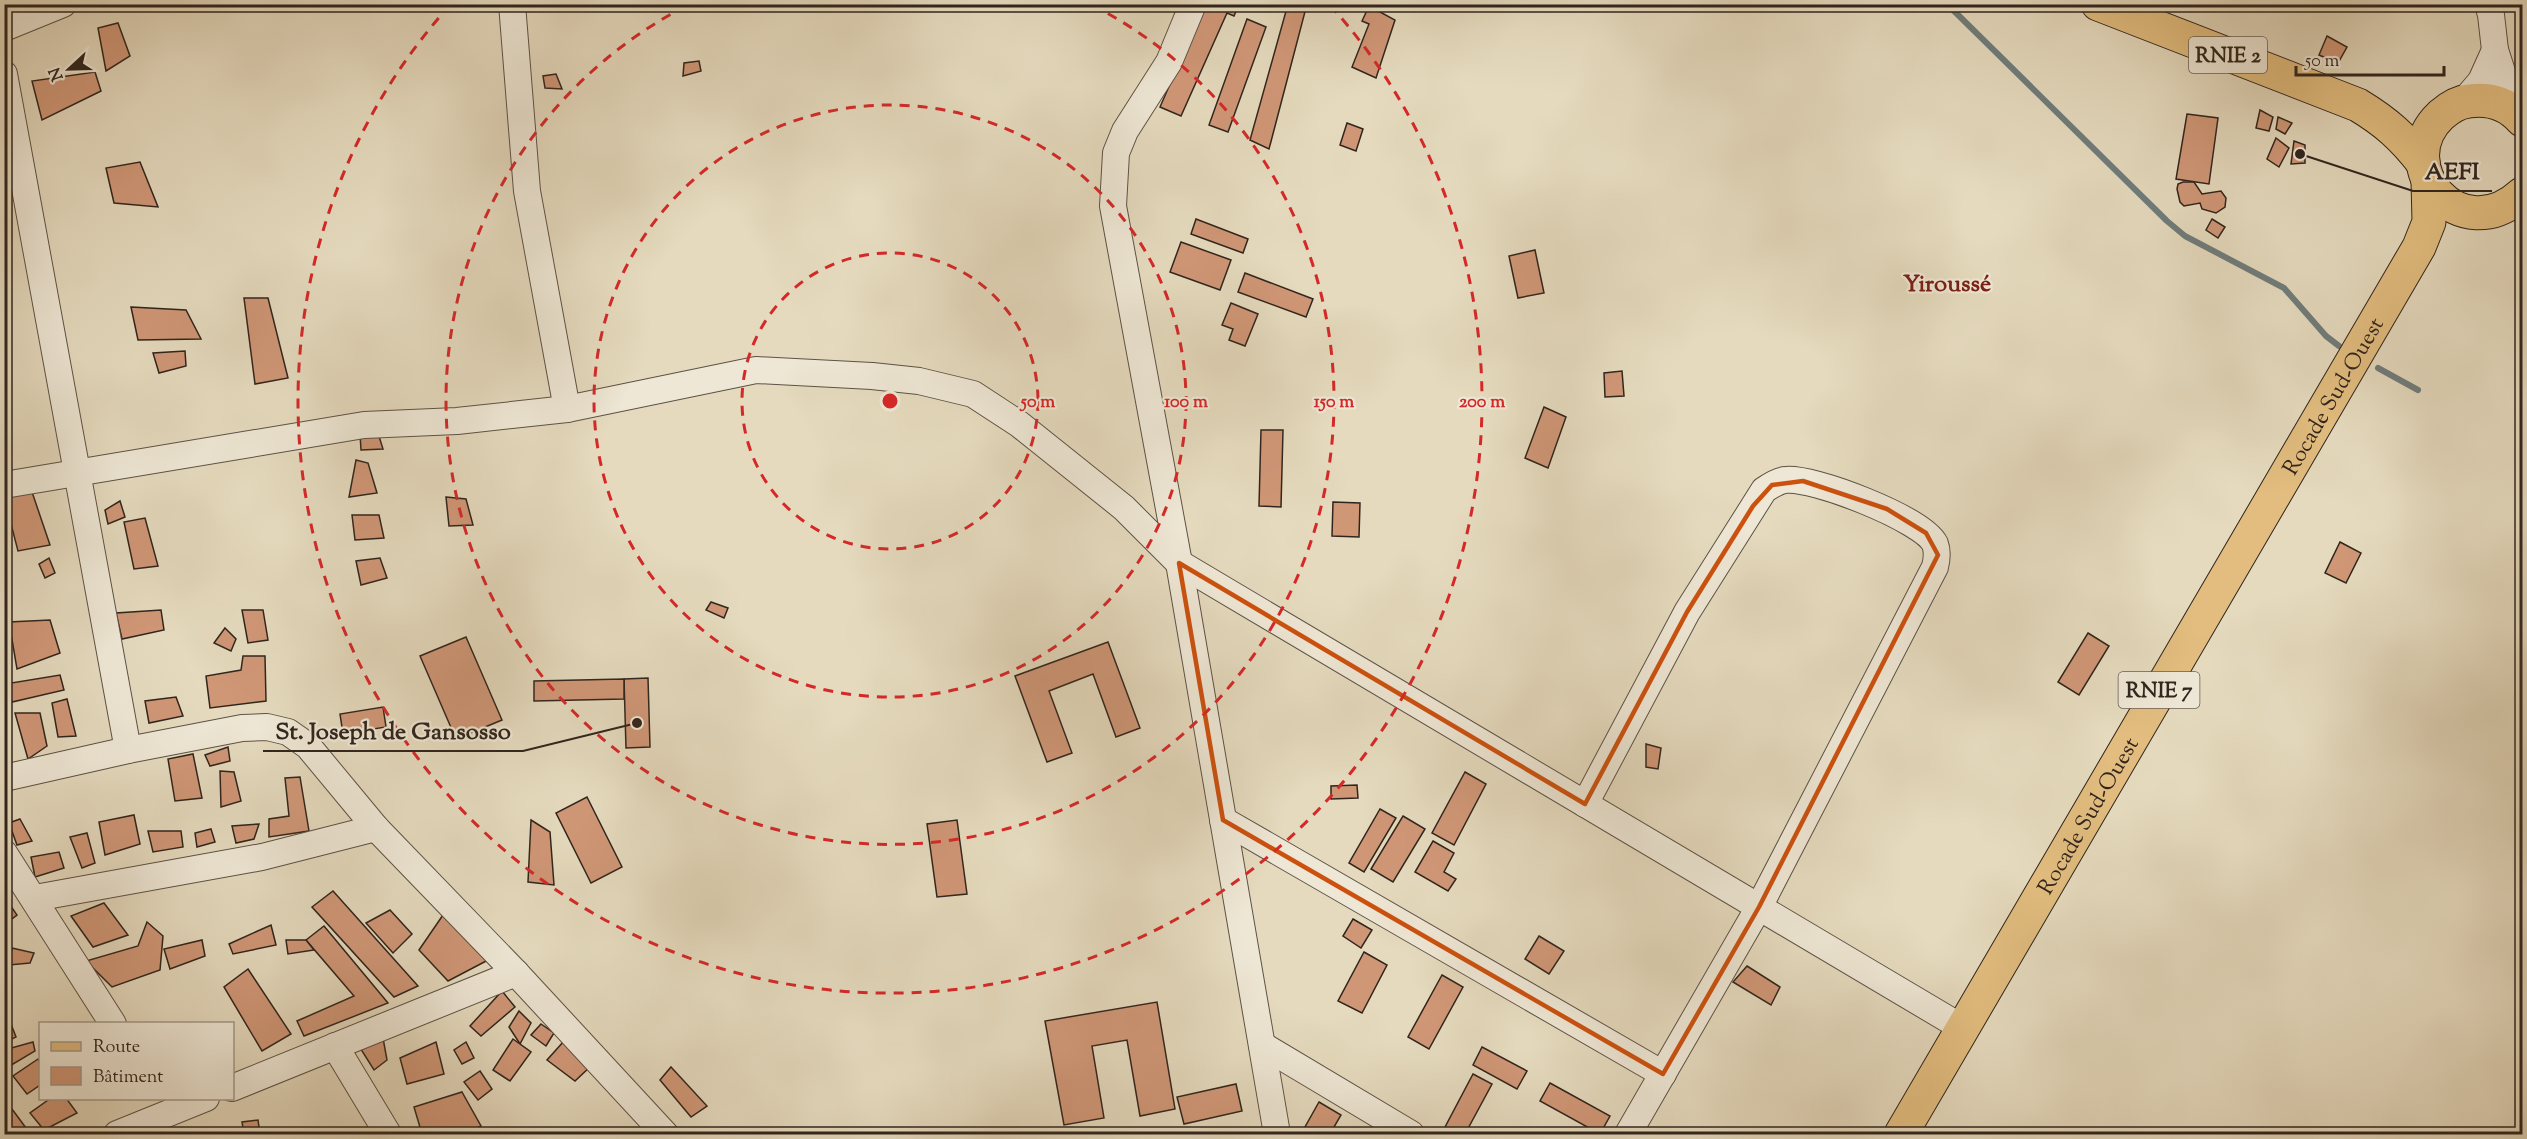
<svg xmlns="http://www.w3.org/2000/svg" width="2527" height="1139" font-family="'Sorts Mill Goudy',serif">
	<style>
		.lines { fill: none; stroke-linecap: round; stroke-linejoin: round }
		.stream { stroke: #707d7c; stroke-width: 6 }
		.building { fill: #d09777; stroke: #30251d; stroke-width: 1.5 }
		.minor-casing { stroke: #5d5245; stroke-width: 28 }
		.major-casing { stroke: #30251d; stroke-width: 35 }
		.minor { stroke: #eee7d5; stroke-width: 26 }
		.major { stroke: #e2bd7f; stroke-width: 33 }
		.marked { fill: none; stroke: #cc510f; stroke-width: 4.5; stroke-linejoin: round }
		.ring { fill: none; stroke: #d62828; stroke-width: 3; stroke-dasharray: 10 8 }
		.labels { text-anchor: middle; stroke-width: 4.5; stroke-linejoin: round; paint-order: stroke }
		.shield { fill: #eee7d5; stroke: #695f54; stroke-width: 1.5 }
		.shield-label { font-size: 21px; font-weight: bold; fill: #30251d }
		.street-label { font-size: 22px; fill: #30251d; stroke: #eee7d5 }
		.neighbourhood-label { font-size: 24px; font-weight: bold; fill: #7a1f14; stroke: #eee7d5 }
		.centre { fill: #d62828; stroke: #eee7d5; stroke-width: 3 }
		.ring-label { font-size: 18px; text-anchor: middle; font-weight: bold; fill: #d62828; stroke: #eee7d5; stroke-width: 4.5; stroke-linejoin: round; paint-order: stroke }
		.leader { fill: none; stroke: #30251d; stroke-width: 2 }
		.callout-dot { fill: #30251d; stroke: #eee7d5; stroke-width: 2 }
		.callout-label { font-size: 24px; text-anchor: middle; font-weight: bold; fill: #30251d; stroke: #eee7d5; stroke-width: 4.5; stroke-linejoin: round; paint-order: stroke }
	</style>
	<rect width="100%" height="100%" fill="#e5dabe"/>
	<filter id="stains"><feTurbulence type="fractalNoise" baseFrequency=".00333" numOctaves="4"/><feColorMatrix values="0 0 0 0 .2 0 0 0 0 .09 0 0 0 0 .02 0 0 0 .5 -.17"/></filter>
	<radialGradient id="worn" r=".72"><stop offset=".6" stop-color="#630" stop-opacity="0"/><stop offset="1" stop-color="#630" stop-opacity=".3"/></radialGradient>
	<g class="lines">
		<!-- stream -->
		<g class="stream">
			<path d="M1947,4L2167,221L2185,236L2284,288L2326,336L2339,346"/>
			<path d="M2378,368L2418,390"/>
		</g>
	</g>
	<!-- building -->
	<g class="building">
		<path d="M1205,4H1239L1234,16L1227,13L1181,116L1160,107Z"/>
		<path d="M1288,4H1307L1269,149L1250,140Z"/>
		<path d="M1369,6L1395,20L1376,78L1352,67L1369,24L1362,21Z"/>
		<path d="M1247,19L1266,27L1228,132L1209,125Z"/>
		<path d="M118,23L130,56L106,71L98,28Z"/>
		<path d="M2327,36L2347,47L2338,63L2319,55Z"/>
		<path d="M699,61L701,71L683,76L684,63Z"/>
		<path d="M95,72L101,91L42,120L32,81Z"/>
		<path d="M556,74L562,89L545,88L543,76Z"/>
		<path d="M2260,110L2273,117L2269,131L2256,128Z"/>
		<path d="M2187,114L2218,118L2209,184L2176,179Z"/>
		<path d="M2278,117L2292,123L2285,134L2276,129Z"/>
		<path d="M1347,123L1363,129L1356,151L1340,145Z"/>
		<path d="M2276,138L2289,148L2279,167L2267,159Z"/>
		<path d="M2294,141L2305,145V163L2291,164Z"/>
		<path d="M140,162L158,207L114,203L106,168Z"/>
		<path d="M2183,182H2194L2202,194L2221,191L2226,198L2225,207L2216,213L2202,209L2200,203L2184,206L2180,202L2177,189L2178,184Z"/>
		<path d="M1196,219L1248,239L1243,253L1191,234Z"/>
		<path d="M2212,219L2225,227L2218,238L2206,230Z"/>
		<path d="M1181,242L1231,260L1220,290L1170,272Z"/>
		<path d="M1535,250L1544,293L1518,298L1509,256Z"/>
		<path d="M1245,273L1313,299L1306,317L1238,292Z"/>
		<path d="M244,298H268L288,378L255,384Z"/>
		<path d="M1231,303L1258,314L1245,346L1229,340L1233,329L1222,325Z"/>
		<path d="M131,307L186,310L201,339L138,340Z"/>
		<path d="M185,351L186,366L159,373L153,353Z"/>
		<path d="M1622,371L1624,396L1605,397L1604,373Z"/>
		<path d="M1544,407L1566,417L1548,468L1525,458Z"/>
		<path d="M1261,430H1283L1281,507L1259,506Z"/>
		<path d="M378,433L383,449L361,450L360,434Z"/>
		<path d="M356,460L368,463L377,493L349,497Z"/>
		<path d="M31,489L50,545L18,551L4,497Z"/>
		<path d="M446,497L466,499L473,525L449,526Z"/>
		<path d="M120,501L125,517L108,524L105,510Z"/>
		<path d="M1333,502L1360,503L1359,537L1332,536Z"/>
		<path d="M352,515H379L384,538L355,540Z"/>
		<path d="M145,518L158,566L134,569L124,522Z"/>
		<path d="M2340,542L2361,553L2346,583L2325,573Z"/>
		<path d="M49,558L55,573L45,578L39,564Z"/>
		<path d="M380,558L387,578L361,585L356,561Z"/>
		<path d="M711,602L728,608L724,618L706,610Z"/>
		<path d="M161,610L164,630L122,639L116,613Z"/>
		<path d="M242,610H263L268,640L248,643Z"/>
		<path d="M50,620L60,653L17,669L9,622Z"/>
		<path d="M225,628L236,639L231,651L214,643Z"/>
		<path d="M2088,633L2109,646L2079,695L2058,682Z"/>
		<path d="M466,637L502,720L456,739L420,656Z"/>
		<path d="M1108,642L1140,728L1116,737L1093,674L1049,691L1072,753L1047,762L1015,676Z"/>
		<path d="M243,656H265L266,701L210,708L206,676L241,670Z"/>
		<path d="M60,675L64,690L12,702L5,684Z"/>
		<path d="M648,678L650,747L626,748L624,679Z"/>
		<path d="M624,679V699L534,701V681Z"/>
		<path d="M176,697L183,716L149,723L145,701Z"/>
		<path d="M67,699L76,736L58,737L52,703Z"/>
		<path d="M383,707L386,727L343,734L340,714Z"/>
		<path d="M15,713H40L47,746L28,759Z"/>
		<path d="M1646,744L1661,748L1658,769L1646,767Z"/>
		<path d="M228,747L230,761L210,766L205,755Z"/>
		<path d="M193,754L202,798L175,801L168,759Z"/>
		<path d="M220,771L234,772L241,801L221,807Z"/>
		<path d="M1465,772L1486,784L1454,845L1432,833Z"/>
		<path d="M300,777L309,831L269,837V819L289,816L285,778Z"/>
		<path d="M1357,785L1358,798L1331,799V786Z"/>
		<path d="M587,797L622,867L591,883L556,813Z"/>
		<path d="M1380,809L1396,818L1364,872L1349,863Z"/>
		<path d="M134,815L140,844L105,855L99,822Z"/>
		<path d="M1403,816L1425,829L1393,882L1371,869Z"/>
		<path d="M20,819L32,841L17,845L9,823Z"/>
		<path d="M531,820L550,832L554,885L528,882Z"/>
		<path d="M957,820L967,894L937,897L927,824Z"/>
		<path d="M259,824L254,839L236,843L232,826Z"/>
		<path d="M211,829L215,842L197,847L195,833Z"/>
		<path d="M148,831H181L183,847L153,852Z"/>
		<path d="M87,833L95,863L82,868L70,837Z"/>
		<path d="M1433,841L1454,853L1444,872L1456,879L1448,891L1415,872Z"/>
		<path d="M59,852L64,868L35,877L31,857Z"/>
		<path d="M333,891L418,986L394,997L312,907Z"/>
		<path d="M6,899L17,915L4,925V900Z"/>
		<path d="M104,903L128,935L93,947L71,916Z"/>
		<path d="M390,910L412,934L393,953L366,923Z"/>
		<path d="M443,915L490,959L448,981L419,950Z"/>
		<path d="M1353,919L1372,930L1361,948L1343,936Z"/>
		<path d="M147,922L163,936L160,970L112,987L86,961L138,946Z"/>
		<path d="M271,925L276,945L233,954L229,944Z"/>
		<path d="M324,926L388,1003L304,1036L297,1021L354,996L306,940Z"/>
		<path d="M1539,936L1564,951L1549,974L1525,959Z"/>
		<path d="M202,940L205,956L170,969L164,949Z"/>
		<path d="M286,940H306L314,950L288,954Z"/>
		<path d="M12,948L34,953L30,963L9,965Z"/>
		<path d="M1364,952L1387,965L1362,1013L1338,1001Z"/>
		<path d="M1747,966L1780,987L1771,1005L1733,982Z"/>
		<path d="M248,969L291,1034L262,1051L224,987Z"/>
		<path d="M1442,975L1463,987L1429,1049L1408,1037Z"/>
		<path d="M502,991L515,1007L481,1036L470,1026Z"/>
		<path d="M1157,1002L1175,1109L1140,1116L1127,1040L1092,1046L1104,1118L1064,1125L1045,1021Z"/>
		<path d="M4,1006L16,1037L4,1043Z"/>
		<path d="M519,1011L531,1023L520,1044L509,1027Z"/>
		<path d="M541,1024L554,1033L546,1046L531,1035Z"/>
		<path d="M383,1038L387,1060L374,1070L357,1043Z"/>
		<path d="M513,1039L531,1052L510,1081L493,1070Z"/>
		<path d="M564,1041L593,1064L575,1081L547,1060Z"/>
		<path d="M33,1042L35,1051L8,1067L4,1050Z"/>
		<path d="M436,1042L444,1074L407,1084L400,1058Z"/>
		<path d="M466,1042L474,1058L462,1064L454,1050Z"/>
		<path d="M1482,1047L1527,1071L1517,1089L1473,1065Z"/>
		<path d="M38,1059L40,1063V1085L27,1094L13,1076Z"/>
		<path d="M671,1067L707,1106L691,1117L660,1080Z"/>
		<path d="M480,1071L492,1089L478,1100L464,1082Z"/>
		<path d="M1473,1074L1492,1084L1465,1134H1453L1444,1129Z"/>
		<path d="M1550,1083L1610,1116L1600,1134L1540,1101Z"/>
		<path d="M1236,1084L1242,1111L1184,1124L1177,1097Z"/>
		<path d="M462,1092L481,1126L465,1134H422L414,1107Z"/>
		<path d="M51,1098H66L77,1113L44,1130L30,1113Z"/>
		<path d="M1319,1102L1341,1115L1330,1134H1301Z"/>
		<path d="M9,1105L26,1128L19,1134H4V1108Z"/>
		<path d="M258,1120L260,1134H244L242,1122Z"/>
	</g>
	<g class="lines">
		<!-- minor casing -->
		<g class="minor-casing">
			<g id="minor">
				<path d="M512,4L527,191L567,409"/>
				<path d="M1193,4L1169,62L1125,131L1116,153L1113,206L1179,563L1277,1134"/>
				<path d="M2488,4L2491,15L2495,50L2515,112"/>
				<path d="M4,28L63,4"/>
				<path d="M4,74L128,750"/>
				<path d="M2464,101L2481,81L2495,50"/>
				<path d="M4,485L364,425L457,421L567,409L756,370L872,376L919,381L973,394L1019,424L1124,508L1179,563L1961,1027"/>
				<path d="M4,778L128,750L242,728L267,727L288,732L308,746L376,828L516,973L665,1134"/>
				<path d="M1585,804L1687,612L1764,490C1770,486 1777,481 1785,480C1811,476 1923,519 1935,544C1938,552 1937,559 1935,567L1759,907L1628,1134"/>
				<path d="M1223,820L1663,1074"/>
				<path d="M4,853L113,1024"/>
				<path d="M35,898L262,857L376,828"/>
				<path d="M1262,1045L1411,1134"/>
				<path d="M335,1046L388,1134"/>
				<path d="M232,1088L516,973"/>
				<path d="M117,1134L206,1098"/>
			</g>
		</g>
		<!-- major casing -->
		<g class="major-casing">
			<g id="major">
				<path d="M2098,4L2358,105C2386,122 2403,137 2423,163"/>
				<path d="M2522,120C2508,104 2490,98 2469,101C2458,102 2449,108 2441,115C2388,165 2460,251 2522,194"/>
				<path id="s1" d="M1901,1134L2419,247L2429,222L2428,181"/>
			</g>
		</g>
		<!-- minor -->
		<use href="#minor" class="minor"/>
		<!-- major -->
		<use href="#major" class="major"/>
	</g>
	<!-- marked area -->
	<path class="marked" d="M1803,481L1887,509L1926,533L1938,555L1759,907L1663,1074L1223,820L1179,563L1585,804L1687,612L1753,506L1772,485Z"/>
	<!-- distance rings -->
	<g class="ring">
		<circle cx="890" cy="401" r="148"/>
		<circle cx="890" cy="401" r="296"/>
		<path d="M1092 5A444 444 0 1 1 688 5"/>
		<path d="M1330 5A592 592 0 1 1 450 5"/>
	</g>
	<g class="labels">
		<!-- shield labels -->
		<g class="shield">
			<rect x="2189" y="37" width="78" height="36" rx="4.5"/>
			<rect x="2118.5" y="672" width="81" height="36" rx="4.5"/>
		</g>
		<g class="shield-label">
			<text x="2228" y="62">RNIE 2</text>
			<text x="2159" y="697">RNIE 7</text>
		</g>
		<!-- street labels -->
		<g class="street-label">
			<text dy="8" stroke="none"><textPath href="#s1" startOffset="855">Rocade Sud-Ouest</textPath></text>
			<text dy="8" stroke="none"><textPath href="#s1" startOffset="369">Rocade Sud-Ouest</textPath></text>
		</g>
		<!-- neighbourhood labels -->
		<g class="neighbourhood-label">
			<text x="1947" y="291">Yiroussé</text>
		</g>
	</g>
	<circle cx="890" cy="401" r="9" class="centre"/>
	<g class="ring-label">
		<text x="1038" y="407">50 m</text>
		<text x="1186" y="407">100 m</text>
		<text x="1334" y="407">150 m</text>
		<text x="1482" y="407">200 m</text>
	</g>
	<!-- callouts -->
	<path class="leader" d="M2300 154L2413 191H2492M637 723L523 751H263"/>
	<g class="callout-dot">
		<circle cx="2300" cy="154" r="6"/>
		<circle cx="637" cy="723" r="6"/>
	</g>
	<g class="callout-label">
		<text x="2452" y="179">AEFI</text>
		<text x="393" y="739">St. Joseph de Gansosso</text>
	</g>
	<!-- margin -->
	<rect width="2527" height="1139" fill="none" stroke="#e5dabe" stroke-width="24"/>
	<rect x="6" y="6" width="2515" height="1127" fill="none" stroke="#30251d" stroke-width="3"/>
	<rect x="12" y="12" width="2503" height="1115" fill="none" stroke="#30251d" stroke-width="1.5"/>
	<!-- legend -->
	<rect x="39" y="1022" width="195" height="78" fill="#eee7d5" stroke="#a2998b" stroke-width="1.5"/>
	<rect x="51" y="1042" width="30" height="9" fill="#e2bd7f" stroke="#a2998b" stroke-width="1.5"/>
	<text x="93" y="1052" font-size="18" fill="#30251d">Route</text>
	<rect x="51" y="1067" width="30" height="18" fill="#d09777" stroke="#a2998b" stroke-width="1.5"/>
	<text x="93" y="1082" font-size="18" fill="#30251d">Bâtiment</text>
	<!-- north arrow -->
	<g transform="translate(69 69) rotate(248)" stroke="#eee7d5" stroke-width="4.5" paint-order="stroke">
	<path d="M0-4.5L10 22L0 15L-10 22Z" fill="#30251d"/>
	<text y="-9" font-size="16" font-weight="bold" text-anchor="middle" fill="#30251d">N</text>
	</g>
	<!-- scale -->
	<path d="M2296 66v9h148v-9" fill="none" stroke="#30251d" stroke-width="3"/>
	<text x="2305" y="66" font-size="18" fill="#30251d" stroke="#eee7d5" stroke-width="4.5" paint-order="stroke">50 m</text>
	<rect width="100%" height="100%" filter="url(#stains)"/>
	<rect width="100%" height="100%" fill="url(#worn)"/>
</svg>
